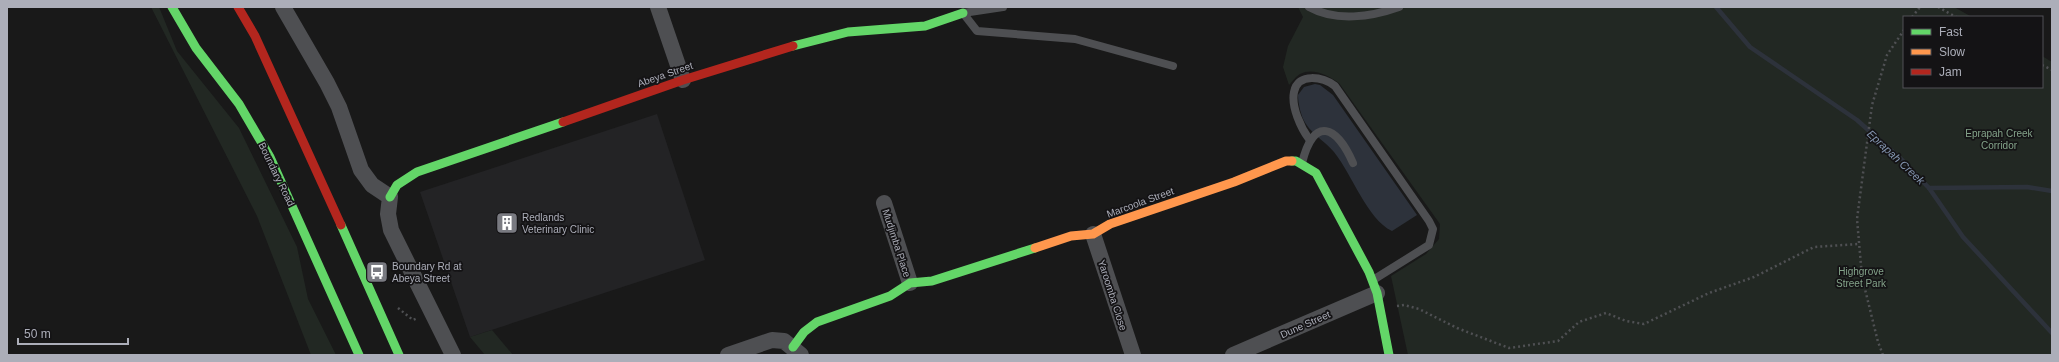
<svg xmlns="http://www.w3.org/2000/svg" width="2059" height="362" font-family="Helvetica,sans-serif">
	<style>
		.built { fill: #232325 }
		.green { fill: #222823 }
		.water { fill: #2d323b }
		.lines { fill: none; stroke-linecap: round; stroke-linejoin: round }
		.stream { stroke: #2d323b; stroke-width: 4.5 }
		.path { stroke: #4f5053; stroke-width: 2.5; stroke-dasharray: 2 3; stroke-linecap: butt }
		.lane { stroke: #4e4f52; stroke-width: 8 }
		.street { stroke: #4e4f52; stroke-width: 16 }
		.fast { stroke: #63d668; stroke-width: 9 }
		.slow { stroke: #ff974d; stroke-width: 9 }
		.jam { stroke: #b3261e; stroke-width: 9 }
		.labels { text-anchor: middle; stroke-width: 3.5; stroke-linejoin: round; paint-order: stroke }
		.street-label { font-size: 10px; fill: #acaeb9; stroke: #141315 }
		.park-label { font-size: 10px; fill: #84a38a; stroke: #141315 }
		.poi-label { font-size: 10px; fill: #acaeb9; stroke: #141315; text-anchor: start }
		.water-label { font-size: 11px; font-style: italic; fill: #8597b2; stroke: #141315 }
	</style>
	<rect width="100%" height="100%" fill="#191919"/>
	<!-- built -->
	<path class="built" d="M657,114L705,260L470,337L420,192Z"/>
	<!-- green -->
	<g class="green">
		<path d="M151,7H159L177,51L239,128L297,247L308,299L336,355H311L257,216Z"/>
		<path d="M1298,7H1954L1972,17H1904V87H2042V56L2052,62V355H1408L1391,276L1426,254L1439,239L1440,224L1339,83C1329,76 1313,67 1300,74C1296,76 1292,82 1289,85L1283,67L1288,46L1303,17Z"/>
		<path d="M492,330L513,355H485L470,337Z"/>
	</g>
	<!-- water -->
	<path class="water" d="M1315,84L1320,85L1333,95L1417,215L1392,231C1367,219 1352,174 1334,152C1326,142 1313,135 1306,124C1301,117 1298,103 1298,95L1304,87Z"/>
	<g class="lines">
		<!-- stream -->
		<g class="stream">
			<path d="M1716,7L1750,47L1857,120L1902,160L1929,188L1963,237L2052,333"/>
			<path d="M1929,188L2027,187L2052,191"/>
		</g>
		<!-- path -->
		<g class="path">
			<path d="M1938,7L1956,17"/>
			<path d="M1912,17L1920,7"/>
			<path d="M2042,65L2052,70"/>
			<path d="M1397,306L1404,305L1419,309L1457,328L1509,348L1558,341L1579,322L1606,313L1626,321L1644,324L1709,293L1754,277L1814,247L1859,244"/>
			<path d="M398,308L413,320L418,318"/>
			<path d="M1883,355L1878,342L1862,277L1857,219L1872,105L1887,55L1904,30"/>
		</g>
		<!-- lane -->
		<g class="lane">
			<path d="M1003,7L963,13L977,31L1075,39L1173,66"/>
			<path d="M1309,7C1336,22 1371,17 1399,7"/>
			<path d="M1309,139C1301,128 1291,107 1294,92C1298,72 1323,77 1335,86L1429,221L1433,229L1429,245L1373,280"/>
			<path d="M1302,163C1314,115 1337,126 1353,163"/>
		</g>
		<!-- street -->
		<g class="street">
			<path d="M283,7L327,83L339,107L361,170L372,185L390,197L388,214L391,230L453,355"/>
			<path d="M658,7L683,80"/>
			<path d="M884,203L910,283"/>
			<path d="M1093,234L1133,355"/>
			<path d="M728,355L772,340L784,341L801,355"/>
			<path d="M1233,355L1377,293"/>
		</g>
		<!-- fast -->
		<g class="fast">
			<path d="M172,7L196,48L239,104L270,157L359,355"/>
			<path d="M793,46L848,32L925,26L963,13"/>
			<path d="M1292,161H1296L1316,173L1369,272L1377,293L1389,355"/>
			<path d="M390,197L397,185L417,172L563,122"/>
			<path d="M341,225L399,355"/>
			<path d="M793,347L804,332L817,322L890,296L910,283L932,281L1035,248"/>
		</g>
		<!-- slow -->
		<path class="slow" d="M1035,248L1071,236L1093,234L1110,224L1234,182L1286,161H1292"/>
		<!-- jam -->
		<g class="jam">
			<path d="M238,7L255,36L341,225"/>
			<path d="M563,122L683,80L793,46"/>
		</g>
	</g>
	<!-- icons -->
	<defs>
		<g id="building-square" transform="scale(1.15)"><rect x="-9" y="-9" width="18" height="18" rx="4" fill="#797a81" stroke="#141315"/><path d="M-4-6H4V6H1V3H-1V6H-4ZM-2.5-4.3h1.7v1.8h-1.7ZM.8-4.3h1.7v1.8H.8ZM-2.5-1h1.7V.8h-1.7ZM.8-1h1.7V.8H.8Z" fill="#fff"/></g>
		<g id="bus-square" transform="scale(1.15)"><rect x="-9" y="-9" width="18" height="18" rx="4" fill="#797a81" stroke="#141315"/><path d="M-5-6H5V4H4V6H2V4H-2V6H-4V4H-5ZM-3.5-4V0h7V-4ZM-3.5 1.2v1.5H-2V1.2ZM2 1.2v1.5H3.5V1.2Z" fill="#fff"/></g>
	</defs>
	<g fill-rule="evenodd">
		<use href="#building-square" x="507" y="223"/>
		<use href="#bus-square" x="377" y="272"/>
	</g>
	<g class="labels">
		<!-- street labels -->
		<g class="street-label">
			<text transform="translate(665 74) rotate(-19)" y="4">Abeya Street</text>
			<text transform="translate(277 174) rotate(64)" y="4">Boundary Road</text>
			<text transform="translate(1140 202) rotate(-20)" y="4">Marcoola Street</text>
			<text transform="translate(897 243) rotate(72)" y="4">Mudjimba Place</text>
			<text transform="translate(1113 295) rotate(72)" y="4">Yaroomba Close</text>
			<text transform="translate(1305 324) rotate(-24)" y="4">Dune Street</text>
		</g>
		<!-- park labels -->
		<g class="park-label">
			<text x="1999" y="137">Eprapah Creek<tspan x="1999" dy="12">Corridor</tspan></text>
			<text x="1861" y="275">Highgrove<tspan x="1861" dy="12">Street Park</tspan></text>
		</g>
		<!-- poi labels -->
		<g class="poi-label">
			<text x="522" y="221">Redlands<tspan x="522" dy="12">Veterinary Clinic</tspan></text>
			<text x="392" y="270">Boundary Rd at<tspan x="392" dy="12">Abeya Street</tspan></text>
		</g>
		<!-- water labels -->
		<g class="water-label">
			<text transform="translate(1896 157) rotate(43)" y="4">Eprapah Creek</text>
		</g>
	</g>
	<!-- border -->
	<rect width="2059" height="362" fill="none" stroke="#acaeb9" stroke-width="16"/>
	<!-- legend -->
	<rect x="1903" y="16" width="140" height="72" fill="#141315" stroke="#515157"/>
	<rect x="1911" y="29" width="20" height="6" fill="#63d668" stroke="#515157"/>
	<text x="1939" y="36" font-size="12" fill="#acaeb9">Fast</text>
	<rect x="1911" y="49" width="20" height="6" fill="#ff974d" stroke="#515157"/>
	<text x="1939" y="56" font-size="12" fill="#acaeb9">Slow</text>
	<rect x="1911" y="69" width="20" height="6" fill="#b3261e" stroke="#515157"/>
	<text x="1939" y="76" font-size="12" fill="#acaeb9">Jam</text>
	<!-- scale -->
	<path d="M18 338v6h110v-6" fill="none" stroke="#acaeb9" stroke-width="2"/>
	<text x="24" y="338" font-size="12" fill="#acaeb9" stroke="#141315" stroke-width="3" paint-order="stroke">50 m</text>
</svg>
